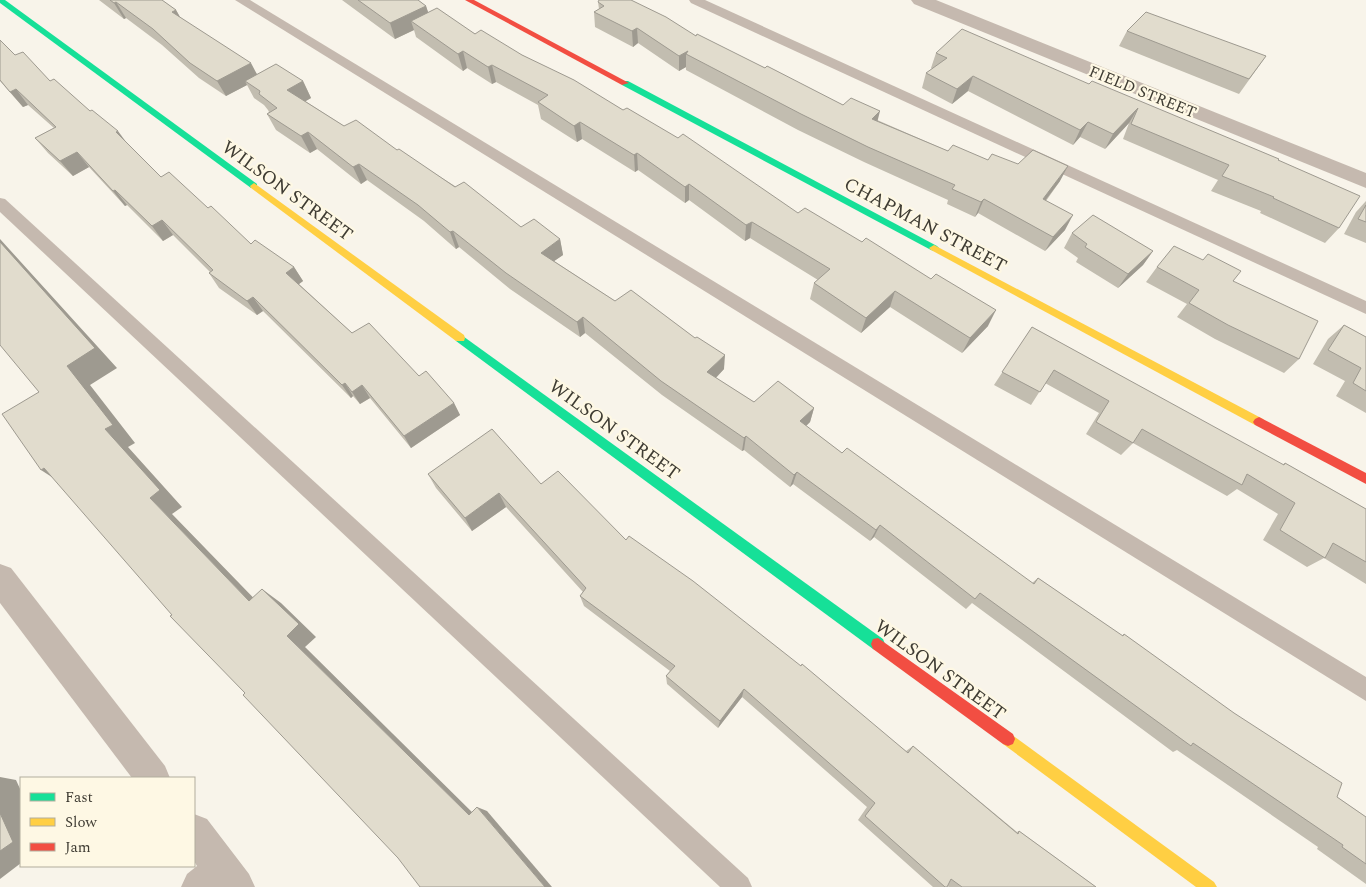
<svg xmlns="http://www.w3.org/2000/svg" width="1366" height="887" font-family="Spectral,serif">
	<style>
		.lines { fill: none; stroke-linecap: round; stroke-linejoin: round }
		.lane { fill: #c5b9af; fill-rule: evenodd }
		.street { fill: #c5b9af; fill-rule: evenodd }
		.fast { fill: #16e098; fill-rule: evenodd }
		.slow { fill: #ffcf43; fill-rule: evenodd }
		.jam { fill: #f24e42; fill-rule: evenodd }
		.wall { fill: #c2bdb0 }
		.shaded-wall { fill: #9e9a90 }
		.building { fill: #e1dccd; stroke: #9e9a90 }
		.labels { text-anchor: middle; stroke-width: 4.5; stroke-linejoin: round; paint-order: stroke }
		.far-street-label { font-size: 16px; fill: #3f3c33; stroke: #fef8e4 }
		.street-label { font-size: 19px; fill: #3f3c33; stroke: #fef8e4 }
	</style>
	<rect width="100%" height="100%" fill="#f8f4ea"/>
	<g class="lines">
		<!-- lane -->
		<g class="lane">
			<path d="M235,0H250L1366,677V701Z"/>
			<path d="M689,0H705L1366,301V314L691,3Z"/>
			<path d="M0,198L5,199L748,878L752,887H720L0,212Z"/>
		</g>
		<!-- street -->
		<g class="street">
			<path d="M911,0H936L1366,173V188L914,4Z"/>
			<path d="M0,564L11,568L165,766L170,778H132L0,603Z"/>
			<path d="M194,814L207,819L249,874L255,887H181L187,874L197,866L194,861Z"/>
		</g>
		<!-- fast -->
		<g class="fast">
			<path d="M0,0H5L257,184V188H251L0,3Z"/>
			<path d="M622,81H628L937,246L939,248L934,251L931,250L622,85Z"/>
			<path d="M460,334L883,639L885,644L883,649L878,650L873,649L456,341L455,338Z"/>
		</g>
		<!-- slow -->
		<g class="slow">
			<path d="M254,183L464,335L465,338L464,341H456L251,188L250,186Z"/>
			<path d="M934,245L1263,419L1265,422L1263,425H1255L931,250L929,248Z"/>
			<path d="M1008,732L1214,882L1217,887H1196L1003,744L1001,739L1003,734Z"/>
		</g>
		<!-- jam -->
		<g class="jam">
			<path d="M465,0H474L629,83L622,85Z"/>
			<path d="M1259,417L1366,473V484L1255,425L1253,422L1255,419Z"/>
			<path d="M878,638L1013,734L1015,739L1013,744L1008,746L1003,744L873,649L871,644L873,639Z"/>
		</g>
	</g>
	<!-- wall -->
	<g class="wall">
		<path d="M99,0H162L176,10L180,17L257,74L303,81L311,98L305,101L344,126L397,150L521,227L560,239L563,255L554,261L615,301L724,369L716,378L754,402L814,408L810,422L806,426L842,453L1032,583L1038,578L1122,636L1124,634L1337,797L1366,817V884L1317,849L1318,847L1177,750L1173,752L972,603L966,609L874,537L870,541L793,484L790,487L744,450L742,451L662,395L585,333L580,337L510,289L459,247L456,249L424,221L367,180L361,184L317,149L310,153L276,130L267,114L269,112L268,110L264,105L254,98L247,85L226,96L199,78L162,45L126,18L124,19Z"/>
		<path d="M342,0H418L426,6L428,12L522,55L623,110L988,326L962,353L890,307L861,333L810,299L814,283L818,280L750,238L745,241L689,200L685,203L638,170L635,172L582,139L577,142L541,119L538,105L496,82L492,84L467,68L463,71L416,37L414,30L395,39Z"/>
		<path d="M598,2L696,36L765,68L843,105L948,151L988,160L1060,181L1046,201L1065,230L1045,251L978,213L975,217L947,204L948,200L864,162L798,130L686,70V67L679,71L638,43L633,47L595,27L594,12L599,9Z"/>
		<path d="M1127,31L1266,56L1239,94L1119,46Z"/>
		<path d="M0,40L15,55L50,81L126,142L161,177L208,208L251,244L294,267L303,281L299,284L352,333L419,376L454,403L460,415L411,448L370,398L360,404L353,396L351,398L263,311L257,315L219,288L209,273L210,272L173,235L163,241L127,205L125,206L89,167L73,176L48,153L35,138L54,128L28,105L23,107L0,81Z"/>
		<path d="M936,53L1089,84L1278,160L1339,228L1325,243L1260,213L1261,211L1211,191L1218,180L1123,139L1129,123L1105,149L1080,137L1073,145L968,91L952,104L922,88L926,73L932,69L931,68Z"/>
		<path d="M1366,201V243L1344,234L1356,212Z"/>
		<path d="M1072,233L1153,251L1143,265L1118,288L1076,262L1078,258L1064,248Z"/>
		<path d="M1157,267L1233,281L1299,359L1284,373L1215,339L1177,317L1187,304L1146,282Z"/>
		<path d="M1344,325L1366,337V413L1336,396L1345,381L1313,364L1328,339Z"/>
		<path d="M1032,327L1282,465L1285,463L1366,509V584L1324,558L1307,567L1263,540L1278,514L1237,489L1227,496L1133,443L1121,455L1086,434L1099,413L1045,383L1031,405L994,385Z"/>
		<path d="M428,474L541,484L626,540L906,751L913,746L1017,832L1019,831L1096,887H949L947,886V887H933L858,820L867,807L742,697L718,728L667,684L666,676L670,671L584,606L580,596L583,592L506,507L472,531L436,488Z"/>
	</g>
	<!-- shaded-wall -->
	<g class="shaded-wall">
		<path d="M116,2L126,18L124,19L114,3Z"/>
		<path d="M426,6L431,21H411L414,30L395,39L390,23Z"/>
		<path d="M176,10L185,26L172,12Z"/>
		<path d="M637,28L638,43L633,47L632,31Z"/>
		<path d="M463,51L467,68L463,71L458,54Z"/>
		<path d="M688,51L686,54V67L679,71V56Z"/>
		<path d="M251,63L259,78L245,81L247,85L226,96L217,81Z"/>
		<path d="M492,65L496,82L492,84L488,67Z"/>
		<path d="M973,76L968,91L952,104L957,89Z"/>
		<path d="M303,81L311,98L296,107L287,90Z"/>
		<path d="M16,89L28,105L23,107L10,92Z"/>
		<path d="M1138,108L1129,123L1105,149L1113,134Z"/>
		<path d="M880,111L876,127L872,119Z"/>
		<path d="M580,122L582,139L577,142L574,126Z"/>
		<path d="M1088,122L1080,137L1073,145L1080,130Z"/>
		<path d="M118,131L129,146L116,132Z"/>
		<path d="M308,132L317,149L310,153L301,136Z"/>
		<path d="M77,152L89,167L73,176L60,161Z"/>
		<path d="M637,153L638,170L635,172L634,155Z"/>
		<path d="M359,164L367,180L361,184L353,167Z"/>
		<path d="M1068,166L1060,181L1035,214L1043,199Z"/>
		<path d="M689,184V200L685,203V187Z"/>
		<path d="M115,190L127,205L125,206L113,191Z"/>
		<path d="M984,199L978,213L975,217L981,202Z"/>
		<path d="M1073,215L1065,230L1045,251L1053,237Z"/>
		<path d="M162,220L173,235L163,241L152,226Z"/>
		<path d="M752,222L750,238L745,241L746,225Z"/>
		<path d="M453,231L459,247L456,249L450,232Z"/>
		<path d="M0,239L117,368L90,385L135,443L128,447L182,507L172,514L269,614L249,601L150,498L105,429L67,366L0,242Z"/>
		<path d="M560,239L563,255L544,268L541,253Z"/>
		<path d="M1153,251L1143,265L1118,288L1128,274Z"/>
		<path d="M294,267L303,281L295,287L286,273Z"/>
		<path d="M895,291L890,307L861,333L866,318Z"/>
		<path d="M253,297L263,311L257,315L247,301Z"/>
		<path d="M996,310L988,326L962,353L970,338Z"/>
		<path d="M583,317L585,333L580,337L577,322Z"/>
		<path d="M725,355L724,369L707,387V372Z"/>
		<path d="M345,383L353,396L351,398L342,385Z"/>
		<path d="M362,385L370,398L360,404L352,392Z"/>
		<path d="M454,403L460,415L411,448L404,436Z"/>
		<path d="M814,408L810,422L797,435L800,421Z"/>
		<path d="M746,436L744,450L742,451L744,438Z"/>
		<path d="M44,468L67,487L41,470Z"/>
		<path d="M797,472L793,484L790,487L794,475Z"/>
		<path d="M499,493L506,507L472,531L465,518Z"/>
		<path d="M880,525L874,537L870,541L876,530Z"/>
		<path d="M262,589L281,603L316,637L305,647L479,819L469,815L287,636Z"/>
		<path d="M744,689L742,697L718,728L720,721Z"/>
		<path d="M0,777L16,780L21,791V863L0,879Z"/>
		<path d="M477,807L487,811L552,887H545Z"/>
	</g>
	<!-- building -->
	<g class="building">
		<path d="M110,0H162L176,10L172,12L251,63L217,81L190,63L153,29L116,2L114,3Z"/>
		<path d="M358,0H418L426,6L390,23Z"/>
		<path d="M599,0H631L666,17L696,36L697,34L765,68L767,66L843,105L851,98L880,111L872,119L948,151L953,145L988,160L992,154L1018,164L1033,150L1068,166L1043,199L1073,215L1053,237L984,199L981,202L952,189L955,185L868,147L801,114L686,54L688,51L679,56L637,28L632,31L594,12L604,6L598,2Z"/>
		<path d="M437,8L475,34L481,30L522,55L574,80L623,110L627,108L678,138L683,134L798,213L805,208L862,242L866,238L931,279L936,274L996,310L970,338L895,291L866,318L814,283L830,269L752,222L746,225L689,184L685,187L637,153L634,155L580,122L574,126L538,102L548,95L492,65L488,67L463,51L458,54L411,21Z"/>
		<path d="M1146,12L1266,56L1249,79L1127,31Z"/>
		<path d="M962,29L1089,84L1092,81L1279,159L1278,160L1360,196L1339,228L1273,198L1274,197L1222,176L1229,165L1131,124L1138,108L1113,134L1088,122L1080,130L973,76L957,89L926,73L947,58L936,53Z"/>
		<path d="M0,40L15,55L23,52L50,81L54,79L90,111L92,110L118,131L116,132L161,177L169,172L208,208L211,206L251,244L255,240L294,267L286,273L352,333L369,323L419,376L426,371L454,403L404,436L362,385L352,392L345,383L342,385L253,297L247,301L209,273L213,270L162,220L152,226L115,190L113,191L77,152L60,161L35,138L56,127L16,89L10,92L0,80Z"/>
		<path d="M276,64L303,81L287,90L344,126L356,120L397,150L399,149L455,187L464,182L521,227L534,219L560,239L541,253L615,301L631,290L695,338L697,337L725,355L707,372L754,402L778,381L814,408L800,421L842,453L847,448L1034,584L1038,578L1123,636L1124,634L1234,713L1342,783L1337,797L1366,817V864L1342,847L1343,845L1193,743L1191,746L980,593L975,599L880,525L876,530L797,472L794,475L746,436L744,438L661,381L583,317L577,322L506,273L453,231L450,232L418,205L359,164L353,167L308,132L301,136L267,114L277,108L259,94L260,91L245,81Z"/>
		<path d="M1366,205V222L1358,219Z"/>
		<path d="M1093,215L1153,251L1128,274L1085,247L1087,244L1072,233Z"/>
		<path d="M0,242L95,348L67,366L113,425L105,429L160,490L150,498L249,601L262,589L299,624L287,636L469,815L477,807L545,887H420L398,858L243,695L245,693L170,616L172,615L44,468L41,470L2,414L39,392L0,345Z"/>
		<path d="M1174,246L1203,260L1208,254L1241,271L1233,281L1318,321L1299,359L1228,325L1189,303L1199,290L1157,267Z"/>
		<path d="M1344,325L1366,337V391L1353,383L1361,368L1328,350Z"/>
		<path d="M1032,327L1284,465L1285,463L1366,509V562L1333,543L1325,558L1280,530L1295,503L1247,474L1242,485L1142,429L1133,443L1096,422L1109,401L1054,370L1040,392L1002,372Z"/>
		<path d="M492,429L541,484L558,471L626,540L629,536L693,581L801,666L802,664L908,753L913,746L1018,834L1019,831L1096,887H962L951,879L947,887H945L865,816L875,803L744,689L720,721L666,676L675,666L580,596L586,588L499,493L465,518L428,474Z"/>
		<path d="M0,813L13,842L0,851Z"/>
	</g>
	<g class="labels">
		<!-- far-street labels -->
		<g class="far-street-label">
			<text transform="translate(1143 91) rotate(22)" y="6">FIELD STREET</text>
		</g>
		<!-- street labels -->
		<g class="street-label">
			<text transform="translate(288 190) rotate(36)" y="7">WILSON STREET</text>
			<text transform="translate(926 224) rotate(28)" y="7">CHAPMAN STREET</text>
			<text transform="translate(615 429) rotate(36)" y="7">WILSON STREET</text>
			<text transform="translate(941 669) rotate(36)" y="7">WILSON STREET</text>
		</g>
	</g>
	<!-- legend -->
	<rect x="20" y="777" width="175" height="90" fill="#fef8e4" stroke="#b2ad9d"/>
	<rect x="30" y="793" width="25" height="8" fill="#16e098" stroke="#b2ad9d"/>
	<text x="65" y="802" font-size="15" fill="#3f3c33">Fast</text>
	<rect x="30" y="818" width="25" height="8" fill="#ffcf43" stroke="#b2ad9d"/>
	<text x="65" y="827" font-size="15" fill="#3f3c33">Slow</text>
	<rect x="30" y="843" width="25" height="8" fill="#f24e42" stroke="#b2ad9d"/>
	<text x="65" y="852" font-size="15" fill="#3f3c33">Jam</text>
</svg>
